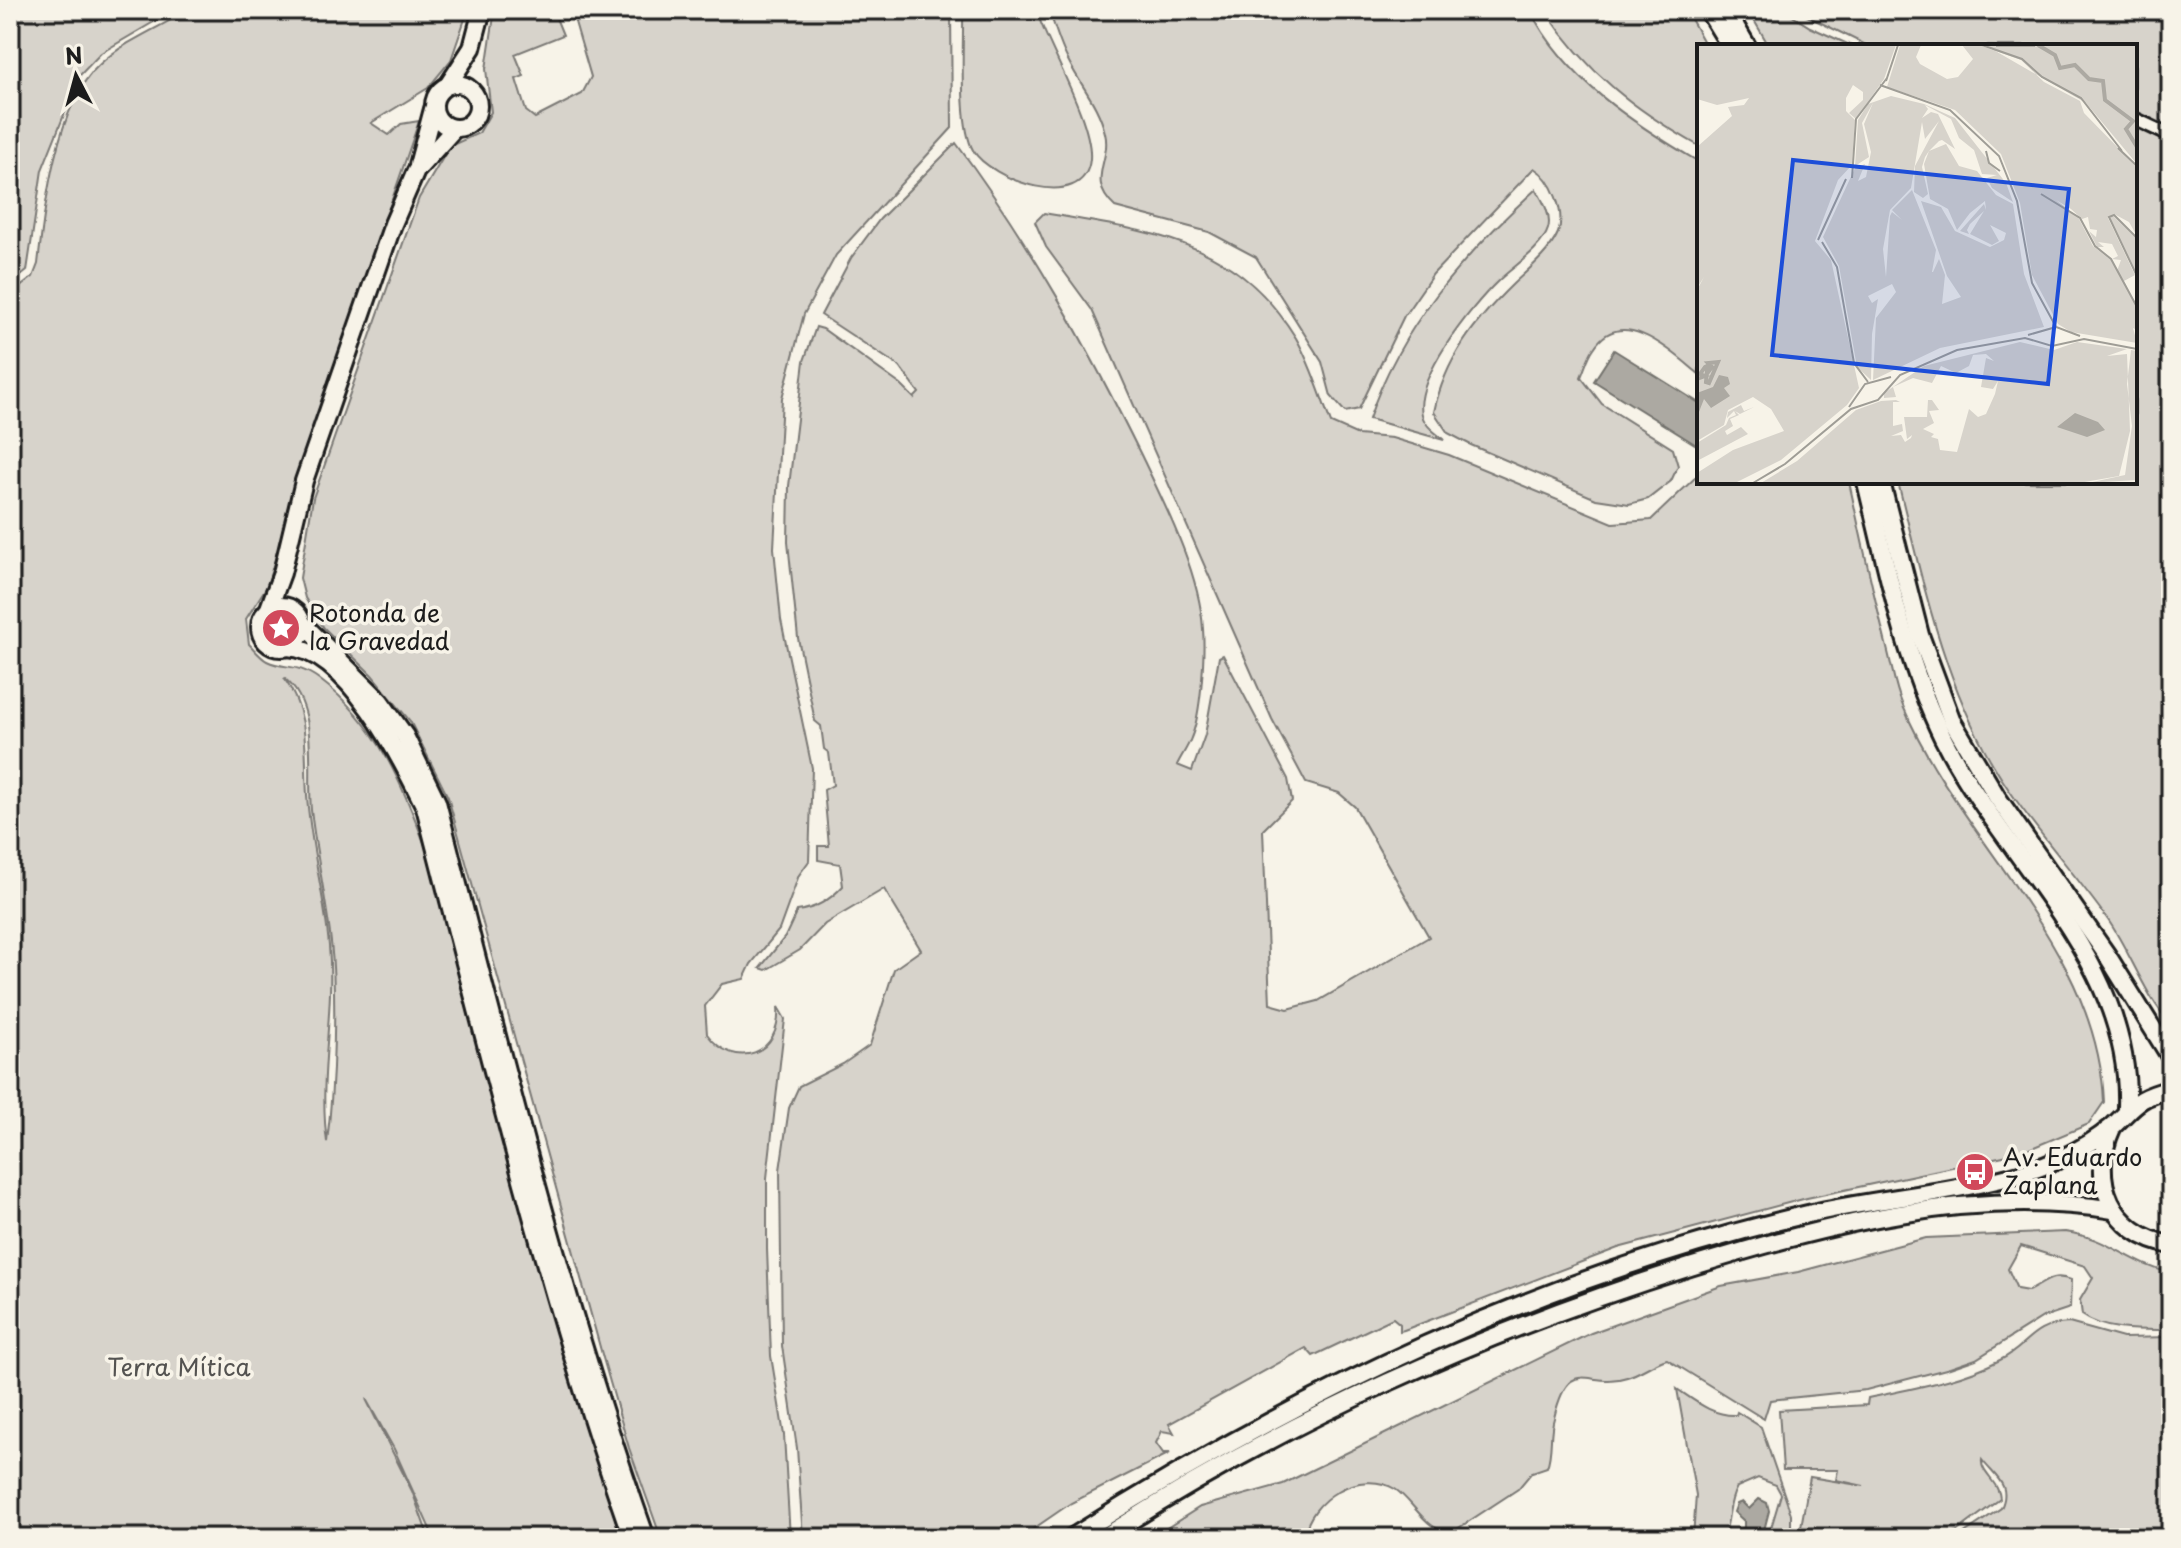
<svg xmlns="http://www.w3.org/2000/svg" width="2181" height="1548" font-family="'Playpen Sans',sans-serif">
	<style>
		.green { fill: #d7d3cb; stroke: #7a7874; stroke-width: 2; fill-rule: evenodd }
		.water { fill: #aca9a2; stroke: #72716c; stroke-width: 2 }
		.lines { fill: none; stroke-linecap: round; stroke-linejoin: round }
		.street-casing { stroke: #1c1c1c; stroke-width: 17 }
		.secondary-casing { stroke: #1c1c1c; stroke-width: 22 }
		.street { stroke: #f7f3e8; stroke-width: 11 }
		.secondary { stroke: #f7f3e8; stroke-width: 16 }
		.labels { text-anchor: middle; stroke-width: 7; stroke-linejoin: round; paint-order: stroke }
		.poi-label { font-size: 24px; fill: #1c1c1c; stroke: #f7f3e8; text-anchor: start }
		.park-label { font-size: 24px; fill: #545351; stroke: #f7f3e8 }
		.inset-river { fill: none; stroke: #aca9a2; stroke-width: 4 }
		.inset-road { fill: none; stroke: #9f9d96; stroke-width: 2 }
		.view { fill: #1d4ed8; fill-opacity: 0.15; stroke: #1d4ed8; stroke-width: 4 }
		.inset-edge { fill: none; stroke: #1c1c1c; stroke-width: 4 }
	</style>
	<rect width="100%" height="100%" fill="#f7f3e8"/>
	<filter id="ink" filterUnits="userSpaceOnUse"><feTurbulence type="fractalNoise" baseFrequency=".0125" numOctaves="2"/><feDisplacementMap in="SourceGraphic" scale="16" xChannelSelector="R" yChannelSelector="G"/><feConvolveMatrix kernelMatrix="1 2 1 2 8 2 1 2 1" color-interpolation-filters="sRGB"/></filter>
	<g filter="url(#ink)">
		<!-- green -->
		<g class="green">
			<path d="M10,10H174L101,53L80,75L42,170L27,271L10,285Z"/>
			<path d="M189,10H468L451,60L428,88L371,123L389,135L401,124L419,121L316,421L267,586L246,619L249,644C254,649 261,658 267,661C285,670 296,662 319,679C379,724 404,787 429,856L548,1295L621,1538H434L394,1449L366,1399L412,1491L429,1538H10V295L33,277L38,264C44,209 56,104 99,65C123,42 160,27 189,10ZM284,678C320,706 307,769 311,810C316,854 326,898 331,942C337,997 334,1087 327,1142C318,1078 335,1011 329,946C325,896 310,846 307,795C304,750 311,717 284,678Z"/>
			<path d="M504,10H562L556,18L563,35L515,54L524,76L516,79L526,111L535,118L582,94L591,77L575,22L576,10H951L952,128L836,255L804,314L782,398L774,548L781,620L812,768L809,861L799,875L779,930L751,964L744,979L722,984L705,1006L707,1034C735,1072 782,1054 778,1007L785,1019L767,1178V1249L771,1356L784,1435L790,1538H661L629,1448L603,1358L448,797L410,721L372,675L324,628L305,598L300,578L313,498L419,198L450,146L479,133L491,112L486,69L494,16Z"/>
			<path d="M963,10H1036C1049,49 1093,122 1090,159C1085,215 989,179 973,150C958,124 964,42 963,10Z"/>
			<path d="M1049,10H1530C1565,79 1634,124 1699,162V374C1672,352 1622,304 1594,348C1588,356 1585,368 1581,377L1602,404L1673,449L1678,466L1671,481L1648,499L1629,504L1596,499L1471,445L1448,433L1434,412C1445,359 1475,321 1513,284C1528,270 1550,252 1558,233C1566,212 1552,179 1534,168L1433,274L1404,316L1359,409L1345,412L1331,396L1322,362L1256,257L1209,232L1115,207C1085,180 1112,161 1105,133C1099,106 1081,86 1069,62C1060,46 1055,27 1049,10Z"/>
			<path d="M1545,10H1686L1706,46H1699V146C1635,110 1586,72 1545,10Z"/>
			<path d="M1748,10H1783L1810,27L1852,46H1769Z"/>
			<path d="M1795,10H2171V130L2135,113V46H1868Z"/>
			<path d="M2135,125L2171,142V1024C2144,995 2131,953 2108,920C2079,879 2045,841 2016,800C1948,706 1925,591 1898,482H2135Z"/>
			<path d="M956,143C1031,244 1087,345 1142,457C1166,507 1200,574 1203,629C1205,655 1201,715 1191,738C1188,747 1181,756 1177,765L1192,771L1205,735L1219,657L1223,655L1288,779L1292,801L1263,830L1270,1004L1288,1009L1318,1001L1429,937L1355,807L1339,793L1306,783L1272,719L1092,310L1046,247L1035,222L1044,213C1150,232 1235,238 1296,338C1311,364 1320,395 1331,423L1358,435L1392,438L1449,455L1613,523L1651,520L1699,474V482H1849C1861,537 1873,593 1887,648C1892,667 1895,688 1903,706C1960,842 2098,947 2104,1102L2089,1124L2022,1152L1807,1198L1618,1248L1404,1330L1400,1331V1324L1393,1318L1313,1356L1306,1348L1169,1424L1174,1433L1162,1431L1156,1443L1163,1453H1170L1071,1503L1020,1538H803L797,1448L782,1346L780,1170L789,1108L799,1086L843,1064L870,1045L894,969L921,950L884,889L825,924L800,950L766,970L760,968L785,937L797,911C816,909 830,900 843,886L840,864L818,860V846H829L824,790L833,785L829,753L824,749L821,726L815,721L798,638L788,542L789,486L804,361L816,327L823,329L901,385L914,398L919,393L900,367L821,315L851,258L880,219Z"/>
			<path d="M1536,189C1543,201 1552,216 1548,229C1542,249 1512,267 1497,282C1472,306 1410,382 1423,418C1426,427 1437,434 1444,440L1369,419C1400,326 1465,254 1536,189Z"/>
			<path d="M2065,1232C2111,1238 2127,1263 2171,1273V1330C2143,1330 2105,1332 2082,1315L2080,1300L2093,1278L2085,1266L2021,1246L2008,1269L2017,1289L2028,1291C2045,1284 2051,1272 2071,1280L2070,1308L2043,1317L1976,1359L1950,1368L1866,1390L1770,1400L1764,1419L1667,1359C1653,1363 1641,1373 1627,1377C1588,1390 1570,1352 1554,1418C1549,1434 1553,1451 1547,1467L1532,1472L1518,1489L1454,1531C1428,1536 1414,1501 1395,1489C1360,1468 1309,1499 1304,1538H1151L1200,1507L1283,1484L1591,1333L1721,1286L1798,1272L1926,1238Z"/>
			<path d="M2069,1323L2123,1338L2171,1337V1538H1957L2001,1508C2012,1485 1995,1477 1982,1460C1980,1473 2000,1483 2000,1499L1948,1538H1799L1810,1477L1864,1486L1836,1480L1838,1470H1783L1779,1410L1867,1405L1868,1398C1913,1388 1959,1381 2000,1360C2028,1347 2030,1325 2069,1323Z"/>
			<path d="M1677,1389C1695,1401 1713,1416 1736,1415L1737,1412L1761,1427L1791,1514V1538H1768L1781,1494L1776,1485L1758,1478L1737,1487C1727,1504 1731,1521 1723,1538H1693L1696,1495Z"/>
		</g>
		<!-- water -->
		<g class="water">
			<path d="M1614,350L1699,403L1698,446L1594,381Z"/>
			<path d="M1759,1499L1767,1503L1769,1511L1762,1538H1730L1732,1532L1744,1528V1521L1734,1512L1737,1504L1742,1502L1749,1509Z"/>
		</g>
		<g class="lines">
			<!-- street casing -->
			<g class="street-casing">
				<path id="street" d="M2135,119L2171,136"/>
			</g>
			<!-- secondary casing -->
			<g class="secondary-casing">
				<g id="secondary">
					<path d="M1708,10L1730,46"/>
					<path d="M1726,10L1747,46"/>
					<circle cx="456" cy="106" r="22"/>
					<path d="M448,85L472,48L482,10"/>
					<path d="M418,165L433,109"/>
					<path d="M1866,482C1887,568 1904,658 1943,738C2005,862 2132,959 2127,1108"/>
					<path d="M1881,482L1920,635L1952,721L1997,797L2107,955L2171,1058"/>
					<circle cx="281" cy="627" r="21"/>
					<path d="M268,611L282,573L304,481L393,224L416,171L455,128"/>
					<path d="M302,623L380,701L405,736L437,802C500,1049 561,1297 646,1538"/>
					<path d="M287,647C347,649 402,760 425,807C488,1052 548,1299 632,1538"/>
					<path d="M2112,1128C2088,1180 2112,1235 2171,1245"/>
					<path d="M1071,1538C1300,1393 1542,1276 1808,1214C1874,1199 1944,1194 2009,1177C2045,1168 2083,1151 2112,1127C2137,1104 2134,1099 2171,1089"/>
					<path d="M1103,1538C1288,1419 1480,1333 1690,1267C1825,1225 1971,1187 2113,1210"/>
				</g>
			</g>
			<!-- street -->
			<use href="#street" class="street"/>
			<!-- secondary -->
			<use href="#secondary" class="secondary"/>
		</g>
	</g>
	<!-- icons -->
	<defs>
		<g id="sight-disc" transform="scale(2)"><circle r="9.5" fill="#d1495b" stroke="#f7f3e8"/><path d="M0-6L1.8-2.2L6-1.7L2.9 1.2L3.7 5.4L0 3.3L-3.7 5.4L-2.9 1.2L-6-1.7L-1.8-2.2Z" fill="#fff"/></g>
		<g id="bus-disc" transform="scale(2)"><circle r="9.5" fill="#d1495b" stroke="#f7f3e8"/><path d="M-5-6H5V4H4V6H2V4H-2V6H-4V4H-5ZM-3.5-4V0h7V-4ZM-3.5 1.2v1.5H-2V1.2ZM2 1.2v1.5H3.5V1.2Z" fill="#fff"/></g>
	</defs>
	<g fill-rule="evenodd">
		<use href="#sight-disc" x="281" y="628"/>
		<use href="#bus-disc" x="1975" y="1172"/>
	</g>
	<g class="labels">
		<!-- poi labels -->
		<g class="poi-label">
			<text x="309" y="622">Rotonda de<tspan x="309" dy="28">la Gravedad</tspan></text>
			<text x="2003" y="1166">Av. Eduardo<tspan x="2003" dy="28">Zaplana</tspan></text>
		</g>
		<!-- park labels -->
		<g class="park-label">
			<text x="179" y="1376">Terra Mítica</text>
		</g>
	</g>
	<!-- overview -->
	<g transform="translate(1697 44)">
		<rect width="440" height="440" fill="#f7f3e8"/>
		<path d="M0,1H199L187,35L159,75L152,69L166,56V48L156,41L149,54V67L158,76L155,121L141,136L118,197L134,216L162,344L150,361L84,416L38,439H0V429L36,406L87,387L74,365L56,353L31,366L27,381L0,397V246L7,233L0,244V103L35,72L31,63L47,61L52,54L20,61L0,55ZM203,1H224L219,13L223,20L250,35L261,33L276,15L265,1H282L324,16L347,38L383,57L387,69L435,118L440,124V192L432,178L417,170L411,174L438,231L427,237L420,227L424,216L415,215L421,212L415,200L401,198L407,203H400L392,187L399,193L400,186L393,185L391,173L385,175L374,165L359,156L381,173L396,202L415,217L440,264V286L436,284L440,299L374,288L361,280L335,231L323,159L304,110L258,66L190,43ZM288,1H440V120L389,59ZM194,52L227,60L258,74L309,139L316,158L295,144L290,134L300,131L285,130L277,106L262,94L254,75L228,61L231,65L225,74L234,68L241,70L258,105L245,96L242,97L232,107L249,100L262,122L280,127L299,151L316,160L327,230L347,283L243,304L176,336L179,274L199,248L195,240L171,252L175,259L181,255L175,290L174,336L160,323L142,222L126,193L158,124L168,120L161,137L169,133L174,108L167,80L176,59L165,79L172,113L158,122L161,76L171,60ZM242,77L218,122L217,148L226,154L231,150L225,123L228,113L232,107L227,120L233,155L251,165L260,186L273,169L288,157L289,166L287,160L263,187L272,190L270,186L273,180L287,167L273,190L295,201L302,197L293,181L309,189L307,196L293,203L258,187L244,163L224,157L250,232L264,253L245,260L248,231L242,215L236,228H235L239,206L215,146L195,166L205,176L195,168L193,172L189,233L186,205L193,166L214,144L225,78L228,95ZM415,171L440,195V231L413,174ZM323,298L357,306L380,298L430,305L410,312L430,310L433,387L422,432L382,439H64L100,417L159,366L184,357L199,356L203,358H196V382L205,380L206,387L194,392L204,391L208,398L214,394L215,391L210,395L207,373H230L231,356H235L242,366L232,367L237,379L226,385L237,390L234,393L241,395L243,406L260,408L272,365L281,373L289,370L298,350L301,337L296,345L284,343L289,314L297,317L289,310L276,311L272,322L259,329L244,322L235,339L216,334L196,343L199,353L187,354V349L227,322ZM434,306L440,307V436L391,439L428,431L435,382L430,340ZM44,361L47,367L57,363L43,370L38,367L42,371L33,375L36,382L28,387L30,391L44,383L51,390L0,417V399L29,381L32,374L39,371L37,367L30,374L31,368Z" fill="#d7d3cb" fill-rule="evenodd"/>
		<path d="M22,331L31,333L33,340L27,344L33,352L14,364L7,355L0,373V349L16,343ZM378,369L401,378L408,386L390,393L360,383Z" fill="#aca9a2"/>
		<path class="inset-river" d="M299,1H338M341,1L358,11L363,24L378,21L392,35L406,37L408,56L436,77L429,85L440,103M0,335L8,332L3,330L8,323L10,322H11L12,327L15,323L11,319L21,318L12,339L9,338L10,327V325L11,321"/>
		<path class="inset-road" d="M285,1L325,15L345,33L384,54L425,107M189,37L201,1M183,41L253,66L302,112L320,157L335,239L359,283L383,292M421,104L440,122M289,107L292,119L303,127M155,134L159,75L190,34M344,150L383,174L398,202L414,215L440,263M440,194L417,171L412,173L440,232M121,196L149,135M125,198L140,223L157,319L171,338M331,291L359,283M152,363L168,340L194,333M56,439L88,420L154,365L181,356L203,331L260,306L328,294L355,302L387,295L440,305"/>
		<path class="view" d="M96,116L372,145L351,340L75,311Z"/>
		<rect width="440" height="440" class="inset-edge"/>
	</g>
	<!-- margin -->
	<rect width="2181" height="1548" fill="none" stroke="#f7f3e8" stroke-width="40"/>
	<rect x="20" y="20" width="2141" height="1508" fill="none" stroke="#1c1c1c" stroke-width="3" filter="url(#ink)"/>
	<!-- north arrow -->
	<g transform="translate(76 76) rotate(354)" stroke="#f7f3e8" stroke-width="6" paint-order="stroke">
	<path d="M0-6L14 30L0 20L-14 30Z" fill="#1c1c1c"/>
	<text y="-12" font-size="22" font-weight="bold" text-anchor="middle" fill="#1c1c1c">N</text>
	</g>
</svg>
